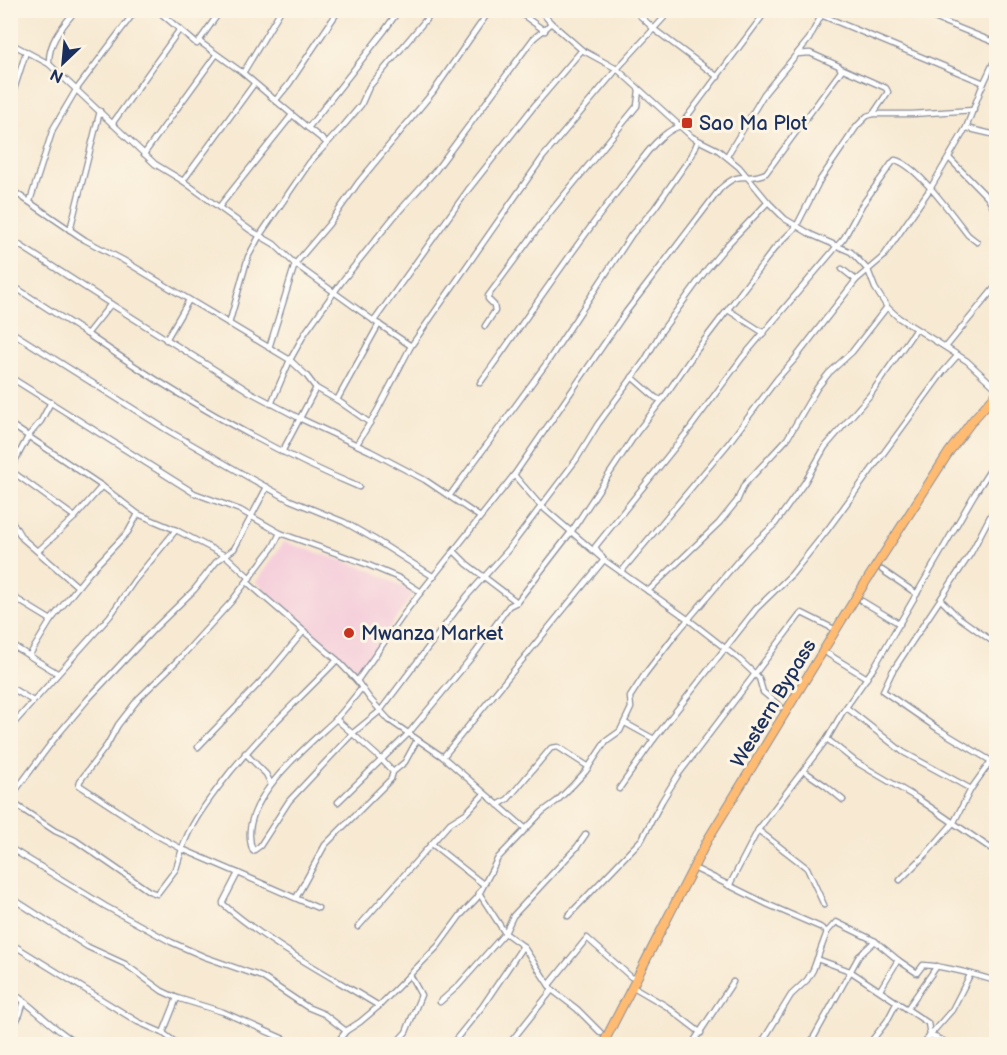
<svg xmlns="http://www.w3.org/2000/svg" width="1007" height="1055" font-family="'Balsamiq Sans',sans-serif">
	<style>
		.built { fill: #f5cfdb }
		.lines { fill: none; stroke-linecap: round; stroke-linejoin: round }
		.street-casing { stroke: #898c98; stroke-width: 7 }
		.primary-casing { stroke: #898c98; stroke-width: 10 }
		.street { stroke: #fff; stroke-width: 4.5 }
		.primary { stroke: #ffbb71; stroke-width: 8 }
		.poi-dot { fill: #c8321e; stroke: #fcf5e5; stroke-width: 2 }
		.labels { text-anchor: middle; stroke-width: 6; stroke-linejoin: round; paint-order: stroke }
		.poi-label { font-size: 20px; fill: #1b2f5e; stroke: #fcf5e5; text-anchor: start }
		.street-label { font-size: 20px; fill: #1b2f5e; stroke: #fcf5e5 }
	</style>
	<rect width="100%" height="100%" fill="#fcf5e5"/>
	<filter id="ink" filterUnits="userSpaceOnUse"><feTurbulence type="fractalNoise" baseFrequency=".0167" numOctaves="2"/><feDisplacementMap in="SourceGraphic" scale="12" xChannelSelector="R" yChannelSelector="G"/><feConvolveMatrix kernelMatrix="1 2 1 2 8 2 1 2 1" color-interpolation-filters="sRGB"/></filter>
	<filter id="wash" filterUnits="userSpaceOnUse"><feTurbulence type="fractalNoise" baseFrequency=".008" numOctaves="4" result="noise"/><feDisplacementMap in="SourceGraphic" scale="24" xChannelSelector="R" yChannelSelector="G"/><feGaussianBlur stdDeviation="1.35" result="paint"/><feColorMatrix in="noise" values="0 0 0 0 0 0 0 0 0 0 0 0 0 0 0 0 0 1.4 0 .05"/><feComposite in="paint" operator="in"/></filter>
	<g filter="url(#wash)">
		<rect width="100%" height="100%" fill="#f7e9d2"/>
		<!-- built -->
		<path class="built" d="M284,542L371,570L414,593L357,672L256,582Z"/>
	</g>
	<g filter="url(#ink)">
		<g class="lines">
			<!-- street casing -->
			<g class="street-casing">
				<g id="street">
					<path d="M76,10C62,27 48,42 49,64L155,164L183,181L250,230L274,244L295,264L374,321"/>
					<path d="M157,10L197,44L221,10"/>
					<path d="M516,10L545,31"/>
					<path d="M540,10L551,23L582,50L617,69L543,157L411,346L374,321L468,190L535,105L582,50"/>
					<path d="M634,10L655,30L718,77"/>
					<path d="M671,10L617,69L692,137L718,150L739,167L768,202L785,219L812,235L851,252L868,270L875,288L887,307L899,318L967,361L996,388"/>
					<path d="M809,10L984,83"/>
					<path d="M917,11L996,43"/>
					<path d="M10,15L14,10"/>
					<path d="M200,42L243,73L281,10"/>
					<path d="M10,43L49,64"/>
					<path d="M243,73L308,128L385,30L399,10"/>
					<path d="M275,101L289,84L339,10"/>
					<path d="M10,102L26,52"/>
					<path d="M873,114H912L974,110"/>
					<path d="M112,124L180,29"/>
					<path d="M308,128L327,143"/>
					<path d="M966,128L996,135"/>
					<path d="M144,154L216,55"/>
					<path d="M727,156L764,94L809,39L821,16"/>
					<path d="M949,158L988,198L996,213"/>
					<path d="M183,181L254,84"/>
					<path d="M10,189L85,240L123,260L290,360L306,375L316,388L337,400L370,423"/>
					<path d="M30,201L53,129L76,90L136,10"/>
					<path d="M219,207L292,115"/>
					<path d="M70,230L100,111"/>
					<path d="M10,239L111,304"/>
					<path d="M842,269L856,280"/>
					<path d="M10,284L87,334L111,304L250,392L299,418L370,451L425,480L480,517"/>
					<path d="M728,310L764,333"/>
					<path d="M229,324L248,257L260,235L310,162L345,124L361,105L369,87L434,10"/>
					<path d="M485,326L495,311L494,305L488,299V296L547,216L637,106L639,90"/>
					<path d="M10,331L167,430L248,477L290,500L344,522L374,539L434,577"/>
					<path d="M87,334C171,392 265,448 359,487"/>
					<path d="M166,340L189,300"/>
					<path d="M946,347L996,286"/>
					<path d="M269,348L295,264L329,224L358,183L433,92L490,10"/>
					<path d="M10,377L194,493L240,510L280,533L366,564L399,578L421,592"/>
					<path d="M632,377L656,398L662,400L696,351L774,249L796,227L820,180L857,126L867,116L873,114L888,92L886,88L841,68"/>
					<path d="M480,383C530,314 575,244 628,178C642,160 657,134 680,126L767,10"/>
					<path d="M337,400L379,324"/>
					<path d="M271,404L290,360L305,333L343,280L393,218L436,170L533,39C539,33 546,30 551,23"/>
					<path d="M10,424L102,486L138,514L176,530L226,556L250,578"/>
					<path d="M357,444L377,411L411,346"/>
					<path d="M282,452L316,388"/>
					<path d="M10,470L75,517"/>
					<path d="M10,470L29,435L41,421L51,402"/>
					<path d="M514,475L540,505L604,560L689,620L740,660L759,678L763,692L781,707"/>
					<path d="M450,495L546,364L632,234L654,209L692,155L698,141"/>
					<path d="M996,505L971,553L892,672L883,691L938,729L996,764"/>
					<path d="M10,518L22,538L77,586"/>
					<path d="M280,533L273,547L231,602L182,656L139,698L118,725L107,745L80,781L79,785L152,833L182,849C189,827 203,808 217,789C254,739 295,704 337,660"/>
					<path d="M38,551L75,517L102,486"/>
					<path d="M454,551L467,564L517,602"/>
					<path d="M882,570L917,594"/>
					<path d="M621,572L728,444L777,379L794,360L856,280L883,257L930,189L966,128L981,89L996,57"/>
					<path d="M247,582L337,660L357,681L409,607L514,475L626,312L720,189C742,168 745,183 766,173L841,71L839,66L810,53L797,54"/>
					<path d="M648,591L719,523L737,501L744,485L787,439L817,388L829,373L852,352L887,307"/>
					<path d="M10,595L51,620L29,656"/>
					<path d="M941,600L957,616L996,644"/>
					<path d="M862,601L900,624"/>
					<path d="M51,620L89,573L128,532L138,514"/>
					<path d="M10,644L57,673"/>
					<path d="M828,654L867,678"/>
					<path d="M996,680L993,687L996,697"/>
					<path d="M357,681L370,699L389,720L443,757L526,829"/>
					<path d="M10,687L33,701"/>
					<path d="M361,689C352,700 344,711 334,721C304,749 234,805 253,851L260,846L289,801L353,733L380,711L467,596L508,550L576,460L598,424L645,360L661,332L707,269L727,245L768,202"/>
					<path d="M847,708L903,752L971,789"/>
					<path d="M336,719L382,760L393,772"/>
					<path d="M15,722L110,616L134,581L176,530"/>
					<path d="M625,723L654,739"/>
					<path d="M827,739L856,762L917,798L996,852"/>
					<path d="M198,747L268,674L304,631"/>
					<path d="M245,753L266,774L271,784"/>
					<path d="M443,757L604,560L595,547L688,431L742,358L844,238L862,205L892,163L895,160C917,165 953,216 968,235L977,242"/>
					<path d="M804,771L826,786L843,800"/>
					<path d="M619,789L654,739L756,609L792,574L828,529L943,372L958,355"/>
					<path d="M10,798L55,738L88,699L153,630L194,590L217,561L234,549L267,487"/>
					<path d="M10,801L55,831L75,840L149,891L157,894L176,869L182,849L238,873L223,902V904C270,945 327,974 379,1006"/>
					<path d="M338,802L408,734L476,652L509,606L517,602L571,532L637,432L662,400"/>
					<path d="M498,805L508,799L551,748L558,747L589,767"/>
					<path d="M758,830L807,868L824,905"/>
					<path d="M432,844L483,884"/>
					<path d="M10,848L105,906L171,942L205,957L262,977L307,1007L324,1014L346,1031"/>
					<path d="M698,870L769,905L820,927L827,932L813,970L807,980L791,995L761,1044"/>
					<path d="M238,873L318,908"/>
					<path d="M900,880L927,853L954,822L971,789L991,761"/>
					<path d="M729,886L758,830L827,739L842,713L873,669L974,495L996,461"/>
					<path d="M479,893L505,933L523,946L552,990L577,1009L601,1033"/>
					<path d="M10,897L88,947L125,964L162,991L177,998L223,1012L295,1044"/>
					<path d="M296,898L325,845L391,779L393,772L405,762L417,740"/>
					<path d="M568,916L642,839L662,801L678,775L799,616L802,613L836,630"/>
					<path d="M358,927L450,823L466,813L484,794"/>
					<path d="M827,932L836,922L875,941L898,960L917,973L923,965C949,967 972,974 996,981"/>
					<path d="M10,943L138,1022L163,1033L175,1042L183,1044"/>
					<path d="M817,959L850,971L928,1023L930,1035L924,1044"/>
					<path d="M549,985L587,938L631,977"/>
					<path d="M637,989L666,1006L701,1033"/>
					<path d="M880,990L898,960"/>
					<path d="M10,991C36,1008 52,1029 79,1044"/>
					<path d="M440,1002L458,986L505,933L513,916L577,847L586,834"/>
					<path d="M907,1009L937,966"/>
					<path d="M10,1033L20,1014L24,1001"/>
					<path d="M163,1033L177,998"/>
					<path d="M10,1044H11"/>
					<path d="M336,1044L346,1031L360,1022L379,1006L438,946L460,916L477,898L498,858L542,812L557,801L573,785L586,771L606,741L620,731L631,708L630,697L645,674L675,635L748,549L775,524L805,482L825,447L870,395L916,329"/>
					<path d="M395,1044L406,1032L421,995L410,975"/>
					<path d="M452,1044L482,1007L523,946"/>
					<path d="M509,1044L552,990"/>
					<path d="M692,1044L733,982"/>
					<path d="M810,1044L859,956L875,941"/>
					<path d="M869,1044L887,1021L897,1002"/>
					<path d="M950,1044L930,1035L952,1010L970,975"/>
				</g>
			</g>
			<!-- primary casing -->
			<g class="primary-casing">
				<path id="primary" d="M603,1044L708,839L856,597L949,452L972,421L996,394"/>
			</g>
			<!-- street -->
			<use href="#street" class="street"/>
			<!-- primary -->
			<use href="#primary" class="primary"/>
		</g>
	</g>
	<!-- markers -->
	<g class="poi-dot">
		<rect x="681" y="117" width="12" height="12" rx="3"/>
		<circle cx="349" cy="633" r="6"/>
	</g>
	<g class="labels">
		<!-- poi labels -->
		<g class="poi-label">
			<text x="699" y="130">Sao Ma Plot</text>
			<text x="361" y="640">Mwanza Market</text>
		</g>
		<!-- street labels -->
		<g class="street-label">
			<text transform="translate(773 703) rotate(-59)" y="7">Western Bypass</text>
		</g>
	</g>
	<!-- margin -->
	<rect width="1007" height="1055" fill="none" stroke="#fcf5e5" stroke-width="36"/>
	<!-- north arrow -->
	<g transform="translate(63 63) rotate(206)" stroke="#fcf5e5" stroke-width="4.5" paint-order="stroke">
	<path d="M0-4.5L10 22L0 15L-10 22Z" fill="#1b2f5e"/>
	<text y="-9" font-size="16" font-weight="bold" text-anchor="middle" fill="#1b2f5e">N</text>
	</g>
</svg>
